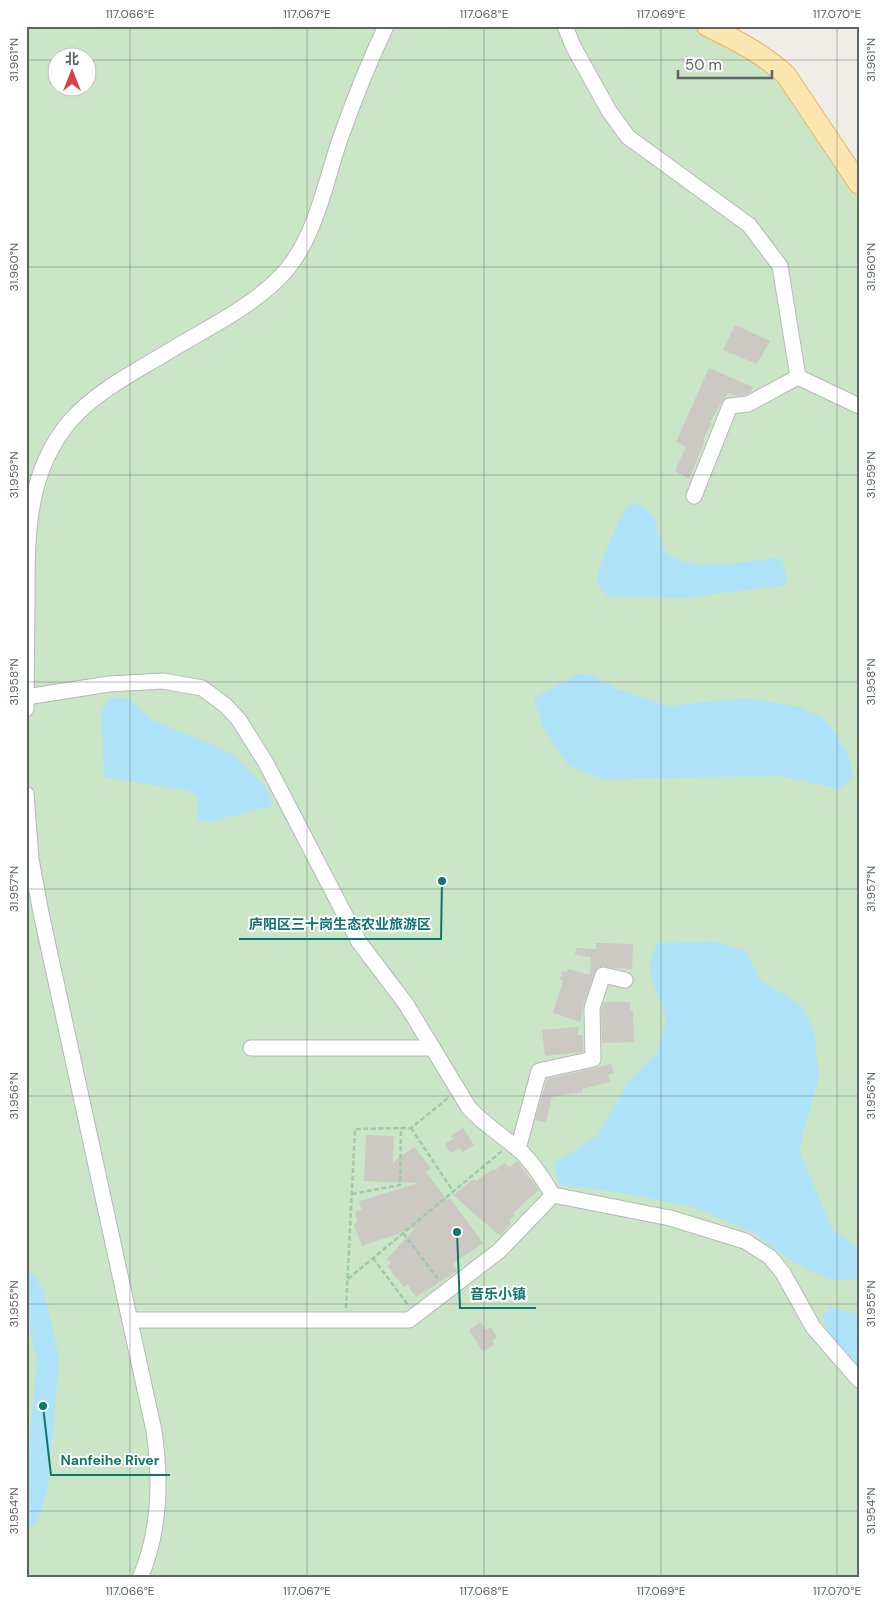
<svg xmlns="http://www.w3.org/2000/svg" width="885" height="1604" font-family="'DM Sans','Noto Sans SC',sans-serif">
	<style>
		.green { fill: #cae6c6; fill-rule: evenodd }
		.water { fill: #aee3fa }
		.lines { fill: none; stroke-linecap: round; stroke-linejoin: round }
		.river { stroke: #aee3fa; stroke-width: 22 }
		.building { fill: #ccc8c4 }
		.minor-casing { stroke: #b5b8bb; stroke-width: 17 }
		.major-casing { stroke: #eab567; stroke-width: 22 }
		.path { stroke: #a1c9a7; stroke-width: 2.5; stroke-dasharray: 5 2.5; stroke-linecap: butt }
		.minor { stroke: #fff; stroke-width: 15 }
		.major { stroke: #fbe6b2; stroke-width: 20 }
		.ticks { fill: none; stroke: #5f6467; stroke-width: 1; stroke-opacity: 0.45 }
		.leader { fill: none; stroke: #0f766e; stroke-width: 2 }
		.callout-dot { fill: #0f766e; stroke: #fff; stroke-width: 2 }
		.callout-label { font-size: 14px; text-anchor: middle; font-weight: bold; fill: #0f766e; stroke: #fff; stroke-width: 4; stroke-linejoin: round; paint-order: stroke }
		.neatline { fill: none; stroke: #5f6467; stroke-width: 2 }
		.ticks-label { font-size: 12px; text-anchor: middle; fill: #5f6467 }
	</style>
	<rect width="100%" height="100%" fill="#f0ede8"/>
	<!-- green -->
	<path class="green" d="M26,26H707L770,60L859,184V1578H26ZM58,58H88V88H58Z"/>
	<!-- water -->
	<g class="water">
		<path d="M639,503C664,520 653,526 664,548C678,576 753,560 778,558L784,564L787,585L682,598L608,596C605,593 601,590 599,587C592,572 620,521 627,505Z"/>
		<path d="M577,674L592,675L617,689L669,706L745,698L800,707L826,720L848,752L853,777L840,789L780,776L601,779L568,765L544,730L534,698Z"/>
		<path d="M113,697L129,699L150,719L231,753L268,790L272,806L212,821H197L198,800L191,791L104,777L101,711L108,700Z"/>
		<path d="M715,942L746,951L759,979L802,1006L814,1031L819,1078L803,1131L800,1153L832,1229L859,1248V1279L834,1280L814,1272L790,1260L754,1233L693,1207L619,1192L559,1185L554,1163L597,1136L628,1082L658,1051L666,1017L653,982L649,964L657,943Z"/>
		<path d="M831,1308L859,1314V1366L835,1346L822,1317Z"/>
	</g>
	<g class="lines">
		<!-- river -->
		<path class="river" d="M26,1283L34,1297L48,1359L37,1485L31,1507L26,1517"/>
	</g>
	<!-- building -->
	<g class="building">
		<path d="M735,325L770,341L757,364L723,350Z"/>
		<path d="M709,368L753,387L751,392L745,395L737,396L728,393L722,402L710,422L712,423L703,440L705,441L689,479L675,471L686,447L676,442Z"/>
		<path d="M596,943L633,944L632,969L599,967V964L583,1005L581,1022L553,1013L563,981L560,980L562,971L567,972L568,969L590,975L591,957L575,955L576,948L596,949Z"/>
		<path d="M604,1002H630V1011H633L634,1042L602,1043L601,1009Z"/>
		<path d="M579,1027L577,1035H583V1052L545,1056L542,1030Z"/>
		<path d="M611,1064L614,1073L608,1075L610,1082L582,1089L583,1092L552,1097L546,1122L535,1120L547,1079Z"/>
		<path d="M463,1128L474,1145L462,1152L460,1148L450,1153L445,1144L453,1139L451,1136Z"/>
		<path d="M366,1135L394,1136L393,1162L414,1147L431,1168L426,1172L447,1200L450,1198L483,1243L452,1264L457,1271L416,1297L407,1284L404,1287L387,1266L391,1263L387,1259L415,1228L362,1246L354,1225L357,1221L355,1211L362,1210L359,1201L419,1183L364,1181Z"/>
		<path d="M517,1161L539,1190L513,1213L515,1215L509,1221L511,1223L500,1236L453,1195L474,1179L476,1181L493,1169L494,1171L505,1163L509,1167Z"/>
		<path d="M480,1322L486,1330L491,1327L497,1337L492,1341L494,1344L483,1352L469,1330Z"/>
	</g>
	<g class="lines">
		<!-- minor casing -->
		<g class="minor-casing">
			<g id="minor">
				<path d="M565,26L573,46L609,111L628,137L749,225L780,266L798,377"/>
				<path d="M694,496L730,406L748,404L798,377L859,406"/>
				<path d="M26,697L109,684L163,681L202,688L225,705L239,720L266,763L359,942L406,1004L469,1108C484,1124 501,1135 517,1148C532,1161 542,1178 553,1195L670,1218L745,1241L770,1257L783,1273L813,1327L859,1380"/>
				<path d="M26,709C26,673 27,637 27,601C27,536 26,472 71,420C97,391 133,373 166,353C205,329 259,304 288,268C316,233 325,184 339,142C353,102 368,64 386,26"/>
				<path d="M26,794L31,859L41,913L154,1431C161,1479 160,1532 140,1578"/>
				<path d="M251,1048H433"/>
				<path d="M518,1149L539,1071L593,1059L592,1008L603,975L625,980"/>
				<path d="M130,1320H409L499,1251L553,1195"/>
			</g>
		</g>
		<!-- major casing -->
		<g class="major-casing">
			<path id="major" d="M707,26C736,40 762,53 786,75L859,184"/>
		</g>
		<!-- path -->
		<g class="path">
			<path d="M411,1128L453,1191"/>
			<path d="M352,1194L400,1185L401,1128"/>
			<path d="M403,1233L439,1280"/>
			<path d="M373,1258L408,1305"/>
			<path d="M348,1279L502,1151"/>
			<path d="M346,1308L355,1129L411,1128L448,1098"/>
		</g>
		<!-- minor -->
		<use href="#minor" class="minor"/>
		<!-- major -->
		<use href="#major" class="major"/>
	</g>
	<!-- ticks -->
	<path class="ticks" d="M130,26V1578M307,26V1578M484,26V1578M661,26V1578M837,26V1578M26,60H58M88,60H859M26,267H859M26,475H859M26,682H859M26,889H859M26,1096H859M26,1304H859M26,1511H859"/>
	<!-- callouts -->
	<path class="leader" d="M442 881L441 939H239M457 1232L460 1308H536M43 1406L51 1475H170"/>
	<g class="callout-dot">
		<circle cx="442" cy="881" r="5"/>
		<circle cx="457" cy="1232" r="5"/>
		<circle cx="43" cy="1406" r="5"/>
	</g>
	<g class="callout-label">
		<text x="340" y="929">庐阳区三十岗生态农业旅游区</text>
		<text x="498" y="1299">音乐小镇</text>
		<text x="110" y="1465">Nanfeihe River</text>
	</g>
	<!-- border -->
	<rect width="885" height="1604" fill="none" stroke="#ffffff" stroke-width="55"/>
	<!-- north arrow -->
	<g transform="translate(72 72)"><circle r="24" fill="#ffffff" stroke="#bfc1c2"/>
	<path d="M0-4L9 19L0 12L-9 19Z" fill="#e03e46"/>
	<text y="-8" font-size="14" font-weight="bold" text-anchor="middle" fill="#5f6467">北</text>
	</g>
	<!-- scale -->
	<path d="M678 70v8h94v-8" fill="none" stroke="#5f6467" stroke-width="2.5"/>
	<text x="685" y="70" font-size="15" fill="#5f6467" stroke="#ffffff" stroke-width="4" paint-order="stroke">50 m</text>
	<rect x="28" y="28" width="830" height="1548" class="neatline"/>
	<g class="ticks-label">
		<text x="130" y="18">117.066°E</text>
		<text x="307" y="18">117.067°E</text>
		<text x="484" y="18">117.068°E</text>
		<text x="661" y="18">117.069°E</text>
		<text x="837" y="18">117.070°E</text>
		<text transform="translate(14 60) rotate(-90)" y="4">31.961°N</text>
		<text transform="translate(871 60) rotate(-90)" y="4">31.961°N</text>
		<text transform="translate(14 267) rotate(-90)" y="4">31.960°N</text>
		<text transform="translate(871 267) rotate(-90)" y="4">31.960°N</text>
		<text transform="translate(14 475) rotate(-90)" y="4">31.959°N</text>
		<text transform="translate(871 475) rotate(-90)" y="4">31.959°N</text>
		<text transform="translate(14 682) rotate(-90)" y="4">31.958°N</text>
		<text transform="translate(871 682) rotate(-90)" y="4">31.958°N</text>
		<text transform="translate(14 889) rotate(-90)" y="4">31.957°N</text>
		<text transform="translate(871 889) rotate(-90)" y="4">31.957°N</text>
		<text transform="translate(14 1096) rotate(-90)" y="4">31.956°N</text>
		<text transform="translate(871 1096) rotate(-90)" y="4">31.956°N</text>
		<text transform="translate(14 1304) rotate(-90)" y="4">31.955°N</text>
		<text transform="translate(871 1304) rotate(-90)" y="4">31.955°N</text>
		<text transform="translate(14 1511) rotate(-90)" y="4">31.954°N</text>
		<text transform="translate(871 1511) rotate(-90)" y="4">31.954°N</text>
		<text x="130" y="1595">117.066°E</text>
		<text x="307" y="1595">117.067°E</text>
		<text x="484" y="1595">117.068°E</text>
		<text x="661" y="1595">117.069°E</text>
		<text x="837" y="1595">117.070°E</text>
	</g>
</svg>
